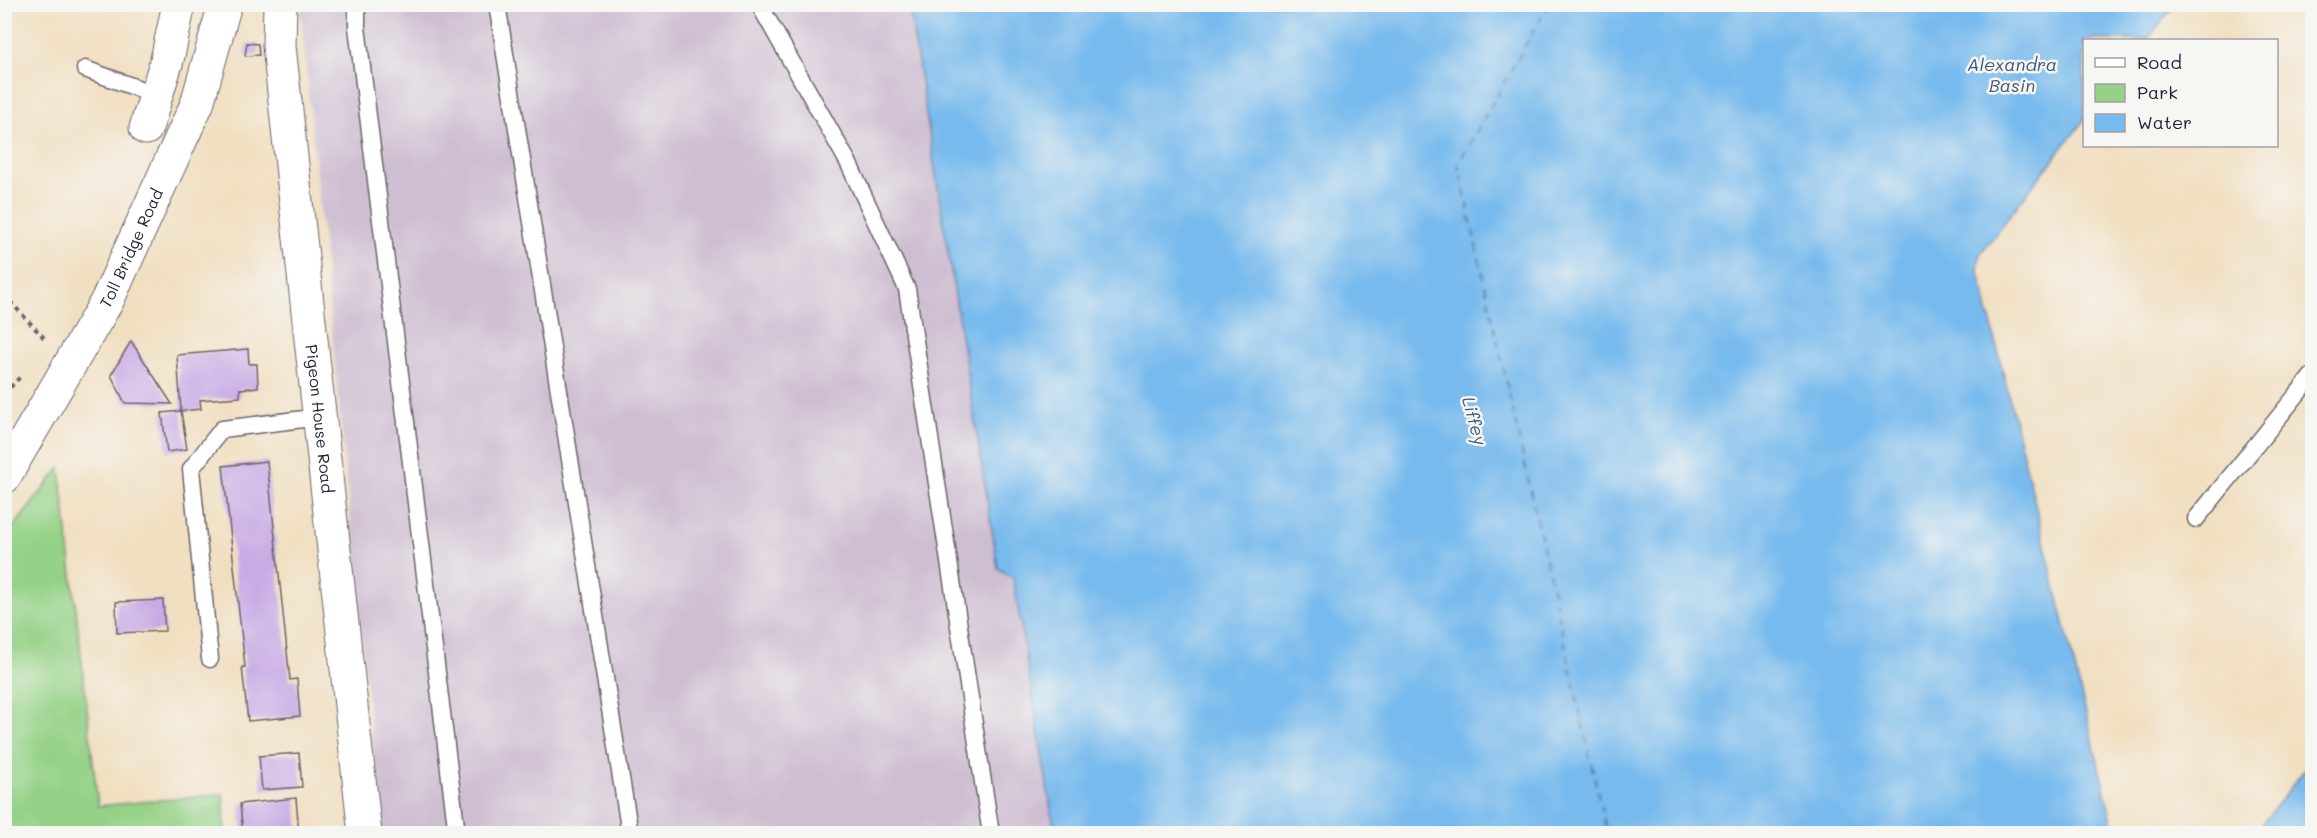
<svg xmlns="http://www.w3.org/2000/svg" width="2317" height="838" font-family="Mali,sans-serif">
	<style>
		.industrial { fill: #cebed1 }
		.green { fill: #95d287; stroke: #5c7a61; stroke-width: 1.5 }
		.water { fill: #77baed; stroke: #4c6e94; stroke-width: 1.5 }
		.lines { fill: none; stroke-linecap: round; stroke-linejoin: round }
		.ferry { stroke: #405779; stroke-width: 1.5; stroke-dasharray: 8 6; stroke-linecap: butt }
		.building { fill: #c8aae5 }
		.lane-casing { stroke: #6a646a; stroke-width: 19 }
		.street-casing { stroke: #6a646a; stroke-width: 35 }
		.secondary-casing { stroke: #6a646a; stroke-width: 35 }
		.path { stroke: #6a646a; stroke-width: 4; stroke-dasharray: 4.5 4.5; stroke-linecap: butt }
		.lane { stroke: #fff; stroke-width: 16 }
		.street { stroke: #fff; stroke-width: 33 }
		.secondary { stroke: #fff; stroke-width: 33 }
		.labels { text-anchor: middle; stroke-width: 5; stroke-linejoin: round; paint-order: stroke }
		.street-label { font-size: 16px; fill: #22223b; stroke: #f6f6f2 }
		.water-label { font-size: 18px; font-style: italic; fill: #405779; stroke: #f6f6f2 }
	</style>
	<rect width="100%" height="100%" fill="#f6f6f2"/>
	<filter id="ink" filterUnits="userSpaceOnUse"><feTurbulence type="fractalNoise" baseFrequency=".0167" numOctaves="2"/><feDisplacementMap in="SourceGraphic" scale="12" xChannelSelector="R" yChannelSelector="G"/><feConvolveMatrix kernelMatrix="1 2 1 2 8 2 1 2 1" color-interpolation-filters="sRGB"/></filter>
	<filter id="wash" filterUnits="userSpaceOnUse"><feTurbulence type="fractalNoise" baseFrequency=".008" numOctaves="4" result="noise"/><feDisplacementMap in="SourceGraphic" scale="24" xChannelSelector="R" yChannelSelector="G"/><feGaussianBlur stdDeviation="1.35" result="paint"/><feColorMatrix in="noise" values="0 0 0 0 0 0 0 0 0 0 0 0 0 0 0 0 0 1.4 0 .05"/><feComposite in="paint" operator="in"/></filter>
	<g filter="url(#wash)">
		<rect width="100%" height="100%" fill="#f1dfc1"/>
		<!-- industrial -->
		<path class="industrial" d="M300,5H909L998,567L1013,578L1055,833H381Z"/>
		<!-- green -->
		<path class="green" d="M60,468L98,806L223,794L225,833H5V538Z"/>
		<!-- water -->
		<g class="water">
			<path d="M909,5H2175L2147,40H2084V120L1980,254L1978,269L2115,833H1055L1013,578L998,568Z"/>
			<path d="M2312,760V833H2255Z"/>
		</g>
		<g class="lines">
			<!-- ferry -->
			<path class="ferry" d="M1549,4L1458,164L1607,834"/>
		</g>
		<g id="blocks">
			<!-- building -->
			<g class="building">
				<path d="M4,9H9L10,38L4,39Z"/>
				<path d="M247,43L258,44L259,55L245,56Z"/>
				<path d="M131,341L172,404L125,403L111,375Z"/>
				<path d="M248,349L249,364H257L258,387L240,389V397L200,400L201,409L181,411L177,355Z"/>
				<path d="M181,411L187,449L167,452L162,413Z"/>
				<path d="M267,461L290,680L297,679L300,716L248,721L242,667H245L223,466Z"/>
				<path d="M163,600L165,631L117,633L116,602Z"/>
				<path d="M299,753L302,787L262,790L259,756Z"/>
				<path d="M296,798L299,834H243L240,804Z"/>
			</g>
		</g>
	</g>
	<g filter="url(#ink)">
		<use href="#blocks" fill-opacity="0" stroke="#6a646a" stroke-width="1.5"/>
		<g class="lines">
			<!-- lane casing -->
			<g class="lane-casing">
				<g id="lane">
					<path d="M357,4V27L457,834"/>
					<path d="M497,4L630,834"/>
					<path d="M759,4L848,162L907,289L991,834"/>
					<path d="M85,69L156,95"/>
					<path d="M2196,519L2312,376"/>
					<path d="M210,659L191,469L222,429L320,417"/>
				</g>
			</g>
			<!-- street casing -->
			<g class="street-casing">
				<g id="street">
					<path id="s1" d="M280,4L279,46L365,834"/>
					<path d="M146,128L167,60L179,4"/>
				</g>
			</g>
			<!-- secondary casing -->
			<g class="secondary-casing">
				<g id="secondary">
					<path id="s2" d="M4,477L107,301L197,104L225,4"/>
				</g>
			</g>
			<!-- path -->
			<g class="path">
				<path d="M4,295L46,340"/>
				<path d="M4,394L22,375"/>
			</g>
			<!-- lane -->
			<use href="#lane" class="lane"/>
			<!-- street -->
			<use href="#street" class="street"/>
			<!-- secondary -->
			<use href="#secondary" class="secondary"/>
		</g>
	</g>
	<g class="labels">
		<!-- street labels -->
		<g class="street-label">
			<text dy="6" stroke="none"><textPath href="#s2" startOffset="262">Toll Bridge Road</textPath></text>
			<text dy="6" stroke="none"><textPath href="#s1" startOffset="417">Pigeon House Road</textPath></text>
		</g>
		<!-- water labels -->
		<g class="water-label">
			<text x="2012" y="71">Alexandra<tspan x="2012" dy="21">Basin</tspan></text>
			<text transform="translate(1474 421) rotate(75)" y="6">Liffey</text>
		</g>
	</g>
	<!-- margin -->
	<rect width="2317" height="838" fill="none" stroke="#f6f6f2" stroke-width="24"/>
	<!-- legend -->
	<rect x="2083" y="39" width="195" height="108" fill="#f6f6f2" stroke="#a1a1a9" stroke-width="1.5"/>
	<rect x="2095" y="58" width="30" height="9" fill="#ffffff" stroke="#a1a1a9" stroke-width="1.5"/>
	<text x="2137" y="69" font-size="18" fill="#22223b">Road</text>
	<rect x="2095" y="84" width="30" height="18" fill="#95d287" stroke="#a1a1a9" stroke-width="1.5"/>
	<text x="2137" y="99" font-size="18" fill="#22223b">Park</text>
	<rect x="2095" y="114" width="30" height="18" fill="#77baed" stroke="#a1a1a9" stroke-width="1.5"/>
	<text x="2137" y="129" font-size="18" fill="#22223b">Water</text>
</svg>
